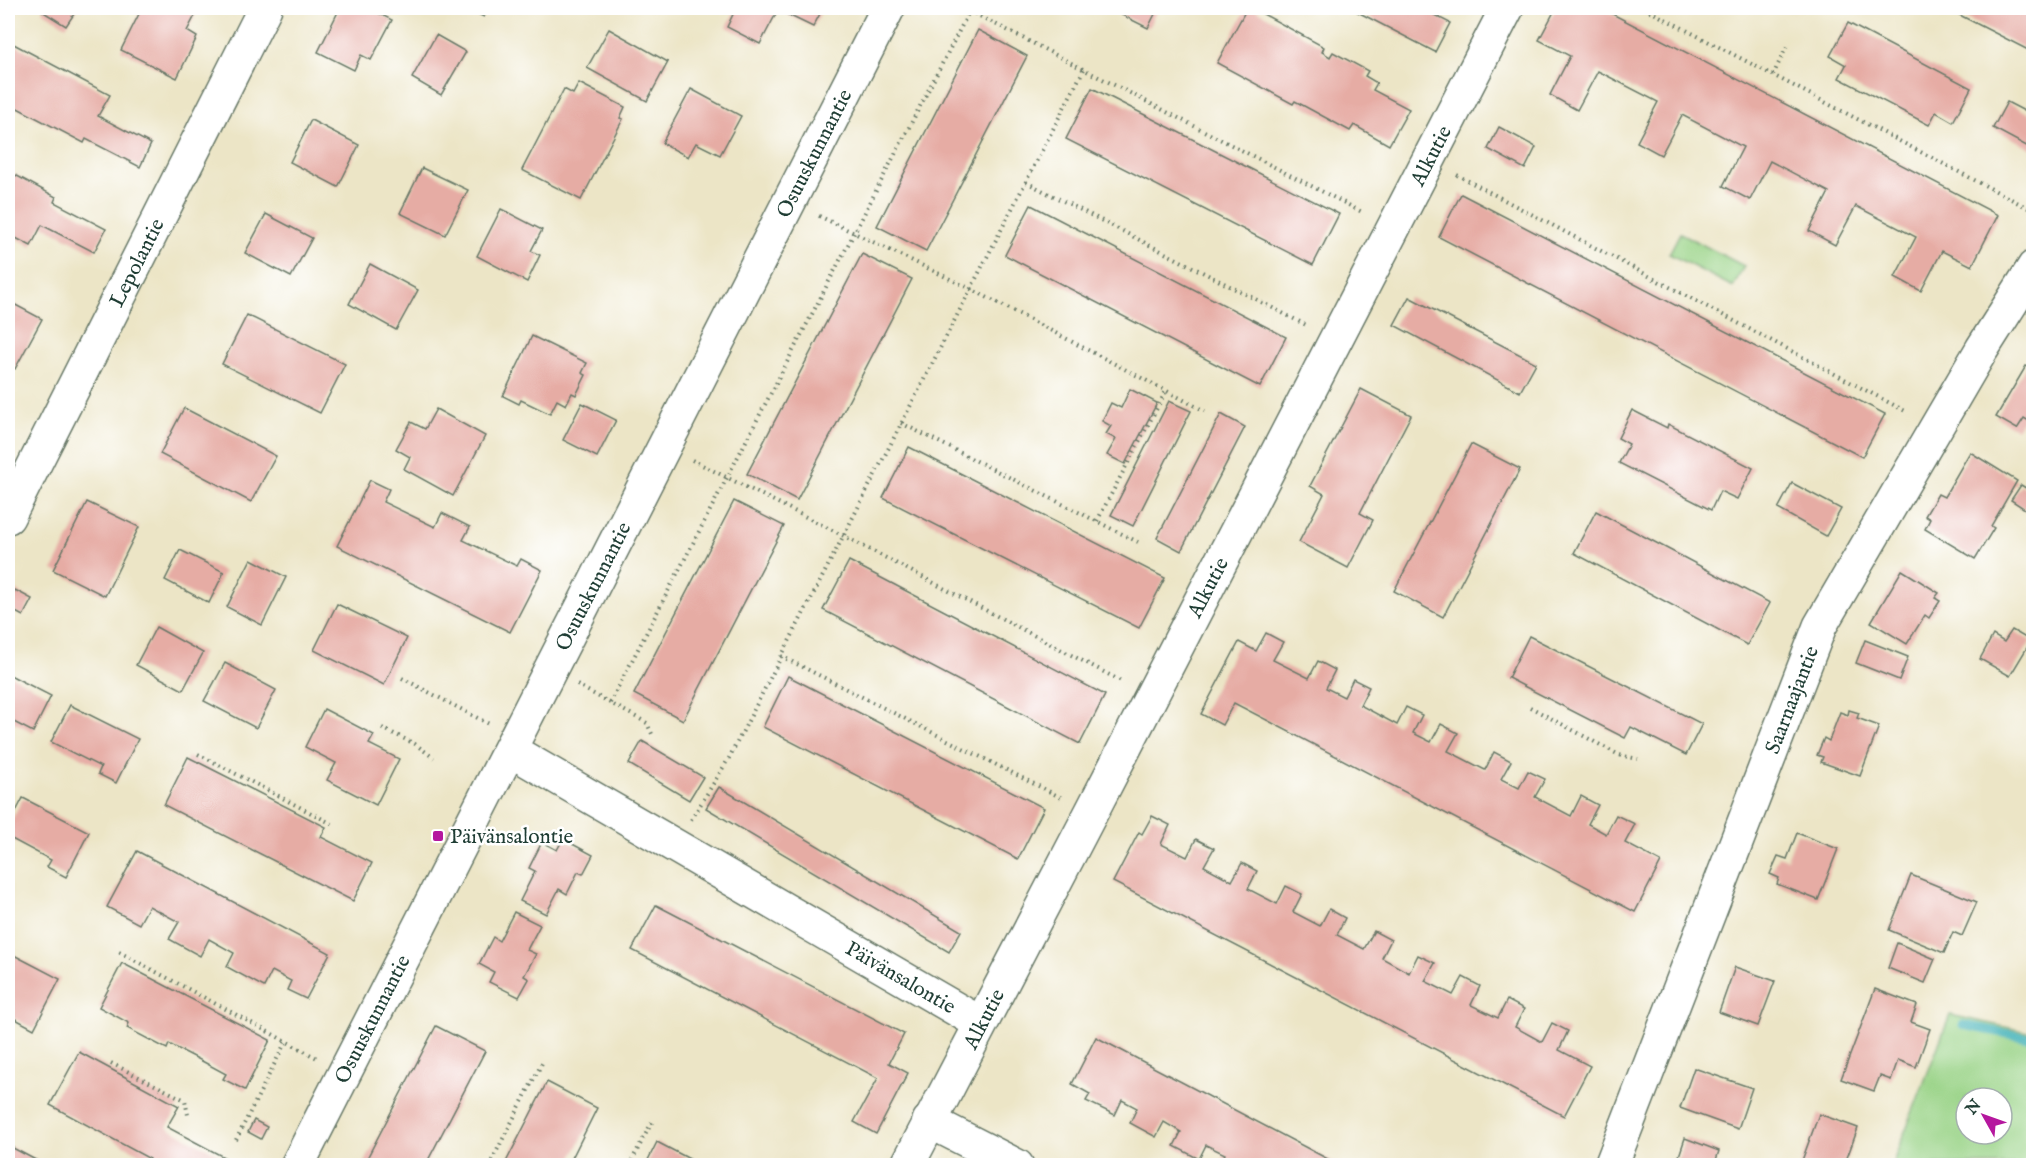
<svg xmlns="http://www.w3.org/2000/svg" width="2041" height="1173" font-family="'IM FELL English',serif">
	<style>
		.green { fill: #99d386; stroke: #5c885d; stroke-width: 1.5; fill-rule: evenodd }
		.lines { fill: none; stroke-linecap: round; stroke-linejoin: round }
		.stream { stroke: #3fb0b6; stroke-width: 9 }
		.building { fill: #e6aca4 }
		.minor-casing { stroke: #677867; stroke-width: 36 }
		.tertiary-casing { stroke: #677867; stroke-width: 36 }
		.path { stroke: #677867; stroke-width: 4; stroke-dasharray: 1.5 4.5; stroke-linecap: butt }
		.minor { stroke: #fff; stroke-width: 33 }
		.tertiary { stroke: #fff; stroke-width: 33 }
		.poi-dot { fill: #b5179e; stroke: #fff; stroke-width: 2 }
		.labels { text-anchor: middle; stroke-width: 5; stroke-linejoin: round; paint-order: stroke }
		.street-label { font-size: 21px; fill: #1f3d34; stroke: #fff }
		.poi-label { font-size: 21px; fill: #1f3d34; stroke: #fff; text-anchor: start }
	</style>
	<rect width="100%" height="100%" fill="#fff"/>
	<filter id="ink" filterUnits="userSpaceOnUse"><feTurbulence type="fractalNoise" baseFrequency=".0167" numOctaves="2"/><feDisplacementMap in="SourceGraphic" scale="12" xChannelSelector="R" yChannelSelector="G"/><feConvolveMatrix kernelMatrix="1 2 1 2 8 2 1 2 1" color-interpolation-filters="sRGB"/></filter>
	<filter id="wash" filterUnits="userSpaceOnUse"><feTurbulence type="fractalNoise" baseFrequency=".008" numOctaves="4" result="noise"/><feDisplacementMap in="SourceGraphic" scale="24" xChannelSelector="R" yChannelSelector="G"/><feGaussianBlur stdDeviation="1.35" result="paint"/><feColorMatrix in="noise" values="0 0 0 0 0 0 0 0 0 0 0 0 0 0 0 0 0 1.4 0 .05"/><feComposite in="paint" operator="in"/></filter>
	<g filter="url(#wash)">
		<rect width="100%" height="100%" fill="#ece5c6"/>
		<!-- green -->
		<g class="green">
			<path d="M1680,233L1744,266L1733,287L1669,254Z"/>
			<path d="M1950,1015L2033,1033V1165H1892ZM1966,1098H2002V1134H1966Z"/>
		</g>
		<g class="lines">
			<!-- stream -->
			<path class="stream" d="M1963,1025L2034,1039"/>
		</g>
		<g id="blocks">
			<!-- building -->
			<g class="building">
				<path d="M44,8H78L66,26L42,11Z"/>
				<path d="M142,8H199L187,31L197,37L177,78L121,50Z"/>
				<path d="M340,8H368L392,20L371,60L361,55L354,70L318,52Z"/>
				<path d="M465,8H488L484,17Z"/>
				<path d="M736,8H823L813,27L778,10L760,44L727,27Z"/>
				<path d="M1108,8H1158L1148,28Z"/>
				<path d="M1247,8H1252L1324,47L1322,52L1330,57L1333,52L1368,71L1365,76L1377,83L1373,90L1409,109L1389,145L1354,125L1350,131L1295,101L1293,104L1217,63Z"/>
				<path d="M1350,8H1435L1432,14L1450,23L1435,52Z"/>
				<path d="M1556,8H1601L1998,215L1972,266L1942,251L1921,291L1895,277L1916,237L1856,206L1835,245L1809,231L1829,192L1770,161L1750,200L1723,186L1743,147L1682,115L1661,155L1637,142L1658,102L1598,71L1577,110L1550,95L1570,56L1539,40Z"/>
				<path d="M1946,8H2034V53Z"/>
				<path d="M1848,23L1971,88L1953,122L1936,112L1929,125L1839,78L1846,65L1830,56Z"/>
				<path d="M609,29L668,62L647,101L587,68Z"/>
				<path d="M978,30L1027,56L926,251L877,226Z"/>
				<path d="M436,35L466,52L441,95L412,78Z"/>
				<path d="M8,41L110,95L98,116L151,144L140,167L86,139L84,143L8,103Z"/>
				<path d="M579,83L625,107L620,118L623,119L581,200L522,170L564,89L573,94Z"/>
				<path d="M1092,88L1339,214L1313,265L1066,139Z"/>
				<path d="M691,89L741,116L720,155L696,143L688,157L662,143Z"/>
				<path d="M2007,102L2034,116V150L1993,128Z"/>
				<path d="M311,120L359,145L338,187L290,162Z"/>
				<path d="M1499,127L1536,147L1525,169L1488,149Z"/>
				<path d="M422,168L468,190L445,235L400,213Z"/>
				<path d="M8,171L56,197L54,202L106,229L94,252L42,225L31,246L8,234Z"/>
				<path d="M1461,194L1885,414L1862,457L1439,237Z"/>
				<path d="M1031,205L1286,337L1260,387L1005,255Z"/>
				<path d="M501,209L542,230L531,251L540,255L527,282L477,256Z"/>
				<path d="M266,214L312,238L291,277L245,253Z"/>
				<path d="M862,254L912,279L797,500L747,474Z"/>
				<path d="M370,264L418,290L396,330L349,304Z"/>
				<path d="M1409,297L1536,363L1520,392L1394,325Z"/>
				<path d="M8,301L42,319L15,369L8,364Z"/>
				<path d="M247,315L345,364L320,413L222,364Z"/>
				<path d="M532,336L587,363L582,373L586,375L576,395L572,393L566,405L557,400L550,414L521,400L519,404L503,396Z"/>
				<path d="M2026,366L2034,370V424L2024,418L2017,429L1996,417Z"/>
				<path d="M1130,389L1157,403L1125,464L1107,455L1116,439L1106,434L1111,426L1102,421L1111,403L1121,408Z"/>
				<path d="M1361,389L1411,415L1360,513L1373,520L1348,568L1299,542L1324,494L1310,486Z"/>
				<path d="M1169,401L1191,411L1133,526L1111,515Z"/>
				<path d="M582,403L616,420L597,457L563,440Z"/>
				<path d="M184,408L276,456L251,502L160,454Z"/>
				<path d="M436,409L485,436L453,496L404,469L410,457L396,449L411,422L425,429Z"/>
				<path d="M1632,410L1667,428L1668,424L1753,468L1737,499L1720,491L1711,510L1619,463L1629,444L1618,438Z"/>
				<path d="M1221,414L1245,427L1181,551L1157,538Z"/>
				<path d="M1471,444L1520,469L1443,617L1394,591Z"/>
				<path d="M909,447L1165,578L1139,628L883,498Z"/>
				<path d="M1970,452L2017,481L1991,526L1994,528L1975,559L1925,529L1930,519L1925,516L1938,494L1944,497Z"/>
				<path d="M370,480L389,489L383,502L435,527L442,513L470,527L463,540L517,566L521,559L542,570L510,632L337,546Z"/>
				<path d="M1792,483L1841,509L1826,536L1778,509Z"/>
				<path d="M2021,485L2034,493V509L2031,513L2011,500Z"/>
				<path d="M734,501L784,526L683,720L634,694Z"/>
				<path d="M87,502L139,527L105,596L53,570Z"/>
				<path d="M1596,511L1770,603L1747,645L1574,553Z"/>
				<path d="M180,550L224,572L209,603L165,580Z"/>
				<path d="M251,559L286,577L262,625L227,607Z"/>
				<path d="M849,561L1105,695L1080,744L823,610Z"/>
				<path d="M1902,570L1939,593L1935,598L1940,601L1929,618L1925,615L1907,644L1871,622Z"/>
				<path d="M15,590L32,599L23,616L8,608V603Z"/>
				<path d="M337,604L407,638L384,685L314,650Z"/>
				<path d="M156,627L203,653L183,690L136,665Z"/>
				<path d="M2012,630L2031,641L2010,676L1980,659L1993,635L2004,642Z"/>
				<path d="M1266,633L1283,642L1273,660L1309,678L1318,661L1335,670L1326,688L1344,697L1353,679L1369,687L1360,705L1397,725L1406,707L1422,715L1413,733L1431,742L1441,724L1458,733L1448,751L1485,770L1494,752L1511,761L1501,779L1519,788L1528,771L1545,779L1535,797L1571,816L1581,796L1598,805L1588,824L1606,834L1616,815L1635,824L1625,843L1661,862L1635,912L1234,703L1222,725L1201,714L1239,642L1256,651Z"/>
				<path d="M1529,636L1702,724L1686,755L1631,727L1625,738L1508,678Z"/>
				<path d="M1865,640L1908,657L1899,680L1856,663Z"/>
				<path d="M225,663L276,690L256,728L204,701Z"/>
				<path d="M8,674L51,696L33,732L8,719Z"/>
				<path d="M788,676L1044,808L1018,859L763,727Z"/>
				<path d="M70,705L138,739L116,783L98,774L101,767L51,742Z"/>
				<path d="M324,709L374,735L369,744L399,759L376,805L327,780L336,763L305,747Z"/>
				<path d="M1849,710L1859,713L1857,718L1879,726L1860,776L1821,762L1823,757L1817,755L1824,738L1829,741L1840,712L1848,715Z"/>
				<path d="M642,741L703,777L689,800L629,764Z"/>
				<path d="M188,757L326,827L321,837L372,863L353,901L164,805Z"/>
				<path d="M719,787L961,931L949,952L706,808Z"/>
				<path d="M23,798L89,832L66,877L47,867L51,860L8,837V827Z"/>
				<path d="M1152,816L1170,825L1161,844L1187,857L1196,839L1214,848L1204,866L1232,881L1242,863L1257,871L1248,889L1277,904L1286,886L1302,894L1293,912L1320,926L1329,909L1345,918L1337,935L1364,949L1374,931L1391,940L1382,958L1409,973L1418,955L1435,963L1425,981L1453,995L1463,977L1480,986L1471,1005L1498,1018L1507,1000L1524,1009L1515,1027L1542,1042L1552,1023L1568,1031L1559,1050L1590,1066L1564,1116L1113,882L1139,832L1142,834Z"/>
				<path d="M1797,833L1838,849L1818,900L1777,884L1779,878L1770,874L1778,856L1787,859Z"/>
				<path d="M563,839L593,855L583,874L578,872L567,894L559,889L546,914L520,901L535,871L529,868L542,842L557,850Z"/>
				<path d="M137,851L330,953L306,999L287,990L291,981L272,971L264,987L227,967L234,953L209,939L200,956L169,939L179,922L149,906L139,924L107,907Z"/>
				<path d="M1911,875L1977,902L1962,936L1953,932L1944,953L1889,930Z"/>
				<path d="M656,905L904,1034L889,1063L908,1073L876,1134L854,1122L878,1078L632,950Z"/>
				<path d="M514,912L540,925L527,950L536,954L524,976L529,979L519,997L489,982L494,972L479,964L493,937L499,941Z"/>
				<path d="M1897,943L1935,959L1925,983L1888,968Z"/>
				<path d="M8,952L60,979L34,1029L8,1015Z"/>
				<path d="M122,963L270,1040L245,1090L223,1079L226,1074L200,1060L169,1044L167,1049L127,1028L129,1023L99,1007Z"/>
				<path d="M1735,967L1775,981L1758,1026L1719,1012Z"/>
				<path d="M1875,989L1917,1005L1911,1022L1930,1029L1916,1067L1898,1060L1891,1080L1880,1076L1874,1091L1841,1079Z"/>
				<path d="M436,1026L485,1051L425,1166H363Z"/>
				<path d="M1096,1037L1341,1166H1219L1225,1154L1206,1145L1199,1159L1174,1146L1181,1132L1164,1122L1156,1137L1130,1123L1137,1108L1122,1100L1115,1115L1086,1101L1090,1094L1072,1084Z"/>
				<path d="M79,1052L179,1106L167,1127L235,1163L233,1166H146L150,1159L50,1105Z"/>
				<path d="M1694,1068L1752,1088L1738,1129L1680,1108Z"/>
				<path d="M547,1082L597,1108L568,1166H504Z"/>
				<path d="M1819,1114L1858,1128L1844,1166H1800Z"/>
				<path d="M254,1120L267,1127L261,1139L248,1132Z"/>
				<path d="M1685,1138L1719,1151L1714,1166H1687L1677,1162Z"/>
				<path d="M657,1142L703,1166H645Z"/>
				<path d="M11,1147L47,1166H8V1153Z"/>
			</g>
		</g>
	</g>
	<g filter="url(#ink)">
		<use href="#blocks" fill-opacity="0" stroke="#677867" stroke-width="1.5"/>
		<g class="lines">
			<!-- minor casing -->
			<g class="minor-casing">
				<g id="minor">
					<path id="s1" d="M8,517L265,8"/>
					<path id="s2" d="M510,750L980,1023"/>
					<path d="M929,1121L1017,1166"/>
					<path id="s3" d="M907,1166L1091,813L1507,8"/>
					<path id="s4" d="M1611,1166L1820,626L1982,349L2034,267"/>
				</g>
			</g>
			<!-- tertiary casing -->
			<g class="tertiary-casing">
				<g id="tertiary">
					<path id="s5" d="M297,1166L888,8"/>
				</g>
			</g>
			<!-- path -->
			<g class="path">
				<path d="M964,8L1364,213"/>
				<path d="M1644,8L2034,211"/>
				<path d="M1773,75L1787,46"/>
				<path d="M1457,175L1907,412"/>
				<path d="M1026,182L1308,326"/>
				<path d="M819,216L971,289L1205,411"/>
				<path d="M901,423L1138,542"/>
				<path d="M692,460L844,536L1123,682"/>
				<path d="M1097,521L1166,391"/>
				<path d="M781,656L1062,798"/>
				<path d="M402,678L489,724"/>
				<path d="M577,685L647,723L652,734"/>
				<path d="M610,703L970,10"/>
				<path d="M1530,707L1619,755L1638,759"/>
				<path d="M382,728L415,744L434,758"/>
				<path d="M198,754L336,826"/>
				<path d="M691,820L729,758L1084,69"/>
				<path d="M119,952L317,1058"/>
				<path d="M111,1063L185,1100L188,1115"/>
				<path d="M236,1140L286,1041"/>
				<path d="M489,1166L542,1063"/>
				<path d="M629,1166L652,1122"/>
			</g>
			<!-- minor -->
			<use href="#minor" class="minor"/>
			<!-- tertiary -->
			<use href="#tertiary" class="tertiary"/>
		</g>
	</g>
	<!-- markers -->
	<rect class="poi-dot" x="432" y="830" width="12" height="12" rx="3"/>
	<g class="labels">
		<!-- street labels -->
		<g class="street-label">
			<text dy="7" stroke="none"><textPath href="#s5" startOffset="1137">Osuuskunnantie</textPath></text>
			<text dy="7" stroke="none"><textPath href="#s3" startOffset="1138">Alkutie</textPath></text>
			<text dy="7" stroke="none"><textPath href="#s1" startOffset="285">Lepolantie</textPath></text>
			<text dy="7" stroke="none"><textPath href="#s5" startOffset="651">Osuuskunnantie</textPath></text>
			<text dy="7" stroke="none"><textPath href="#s3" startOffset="652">Alkutie</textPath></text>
			<text dy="7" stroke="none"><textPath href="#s4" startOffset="500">Saarnaajantie</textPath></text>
			<text dy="7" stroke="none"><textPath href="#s2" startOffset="452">Päivänsalontie</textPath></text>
			<text dy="7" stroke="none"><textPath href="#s3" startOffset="166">Alkutie</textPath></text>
			<text dy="7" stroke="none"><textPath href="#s5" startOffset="165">Osuuskunnantie</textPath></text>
		</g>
		<!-- poi labels -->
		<g class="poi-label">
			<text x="450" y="843">Päivänsalontie</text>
		</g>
	</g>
	<!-- margin -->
	<rect width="2041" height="1173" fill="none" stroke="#fff" stroke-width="30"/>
	<!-- north arrow -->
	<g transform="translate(1984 1116) rotate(310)"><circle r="28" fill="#ffffff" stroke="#a5b1ae" stroke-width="1.5"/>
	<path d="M0-4.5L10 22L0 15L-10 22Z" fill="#b5179e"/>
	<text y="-9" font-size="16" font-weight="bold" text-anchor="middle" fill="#1f3d34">N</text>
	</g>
</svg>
